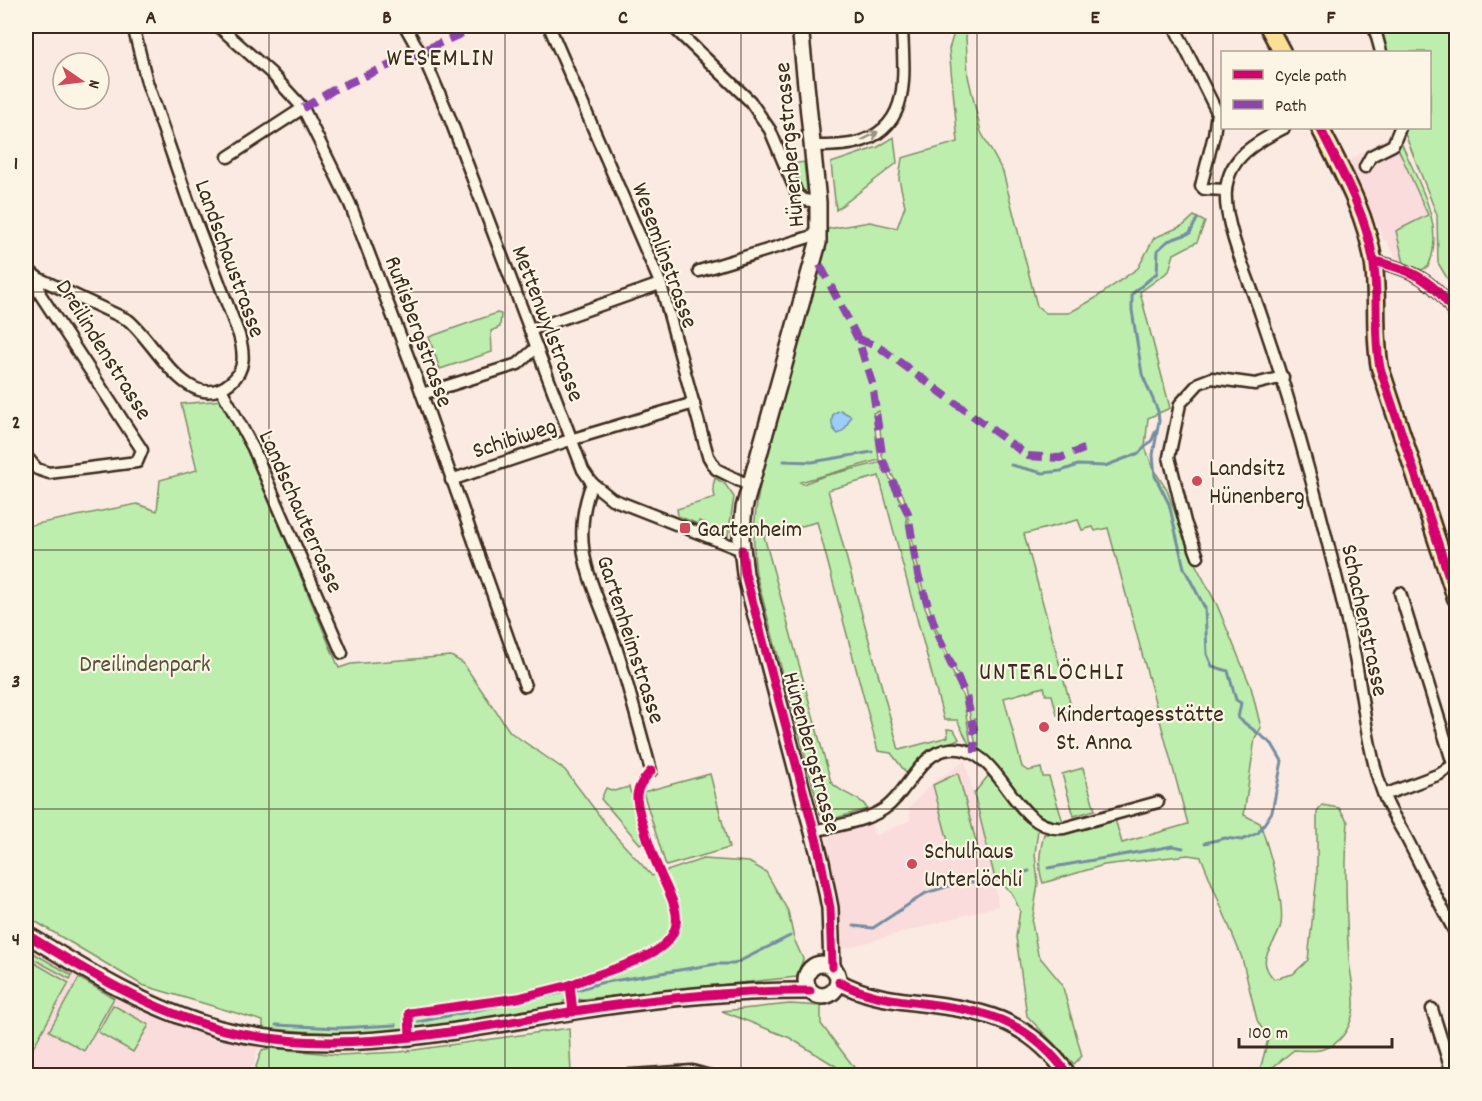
<svg xmlns="http://www.w3.org/2000/svg" width="1482" height="1101" font-family="Dekko,sans-serif">
	<style>
		.built { fill: #fadcdc }
		.green { fill: #bdeead; stroke: #7c8c66; stroke-width: 1.5 }
		.water { fill: #9bcff9; stroke: #758da1; stroke-width: 1.5 }
		.lines { fill: none; stroke-linecap: round; stroke-linejoin: round }
		.stream { stroke: #758da1; stroke-width: 3 }
		.street-casing { stroke: #3b2a1e; stroke-width: 15 }
		.secondary-casing { stroke: #3b2a1e; stroke-width: 20 }
		.primary-casing { stroke: #3b2a1e; stroke-width: 21 }
		.street { stroke: #fcf5e5; stroke-width: 10 }
		.secondary { stroke: #fcf5e5; stroke-width: 15 }
		.primary { stroke: #fbdf96; stroke-width: 16 }
		.quiet { stroke: #8e44ad; stroke-width: 8; stroke-dasharray: 15 8; stroke-linecap: butt }
		.cycleway-casing { stroke: #fcf5e5; stroke-width: 13 }
		.cycleway { stroke: #d6006c; stroke-width: 9 }
		.oneway { stroke: #9c9082 }
		.grid { fill: none; stroke: #3b2a1e; stroke-width: 1.5; stroke-opacity: 0.55 }
		.poi-dot { fill: #d1495b; stroke: #fcf5e5; stroke-width: 2 }
		.labels { text-anchor: middle; stroke-width: 4.5; stroke-linejoin: round; paint-order: stroke }
		.street-label { font-size: 24px; fill: #3b2a1e; stroke: #fcf5e5 }
		.poi-label { font-size: 24px; fill: #3b2a1e; stroke: #fcf5e5; text-anchor: start }
		.park-label { font-size: 24px; fill: #55513b; stroke: #fcf5e5 }
		.neighbourhood-label { font-size: 26px; letter-spacing: 1.5px; fill: #3b2a1e; stroke: #fcf5e5 }
		.neatline { fill: none; stroke: #3b2a1e; stroke-width: 2 }
		.grid-label { font-size: 20px; text-anchor: middle; font-weight: bold; fill: #3b2a1e }
	</style>
	<rect width="100%" height="100%" fill="#fbeae1"/>
	<filter id="ink" filterUnits="userSpaceOnUse"><feTurbulence type="fractalNoise" baseFrequency=".0167" numOctaves="2"/><feDisplacementMap in="SourceGraphic" scale="12" xChannelSelector="R" yChannelSelector="G"/><feConvolveMatrix kernelMatrix="1 2 1 2 8 2 1 2 1" color-interpolation-filters="sRGB"/></filter>
	<g filter="url(#ink)">
		<!-- built -->
		<g class="built">
			<path d="M1394,132L1401,142L1397,145L1428,216L1396,231L1404,263L1393,256H1395L1386,240L1384,241L1349,161Z"/>
			<path d="M965,761L995,879L998,906L839,950L837,892L827,840L837,830L870,821L875,836L911,820L909,808L931,784Z"/>
			<path d="M26,942L83,977L151,1013L214,1035L258,1044L254,1065L244,1075L148,1073L139,1076L26,1075Z"/>
		</g>
		<!-- green -->
		<g class="green">
			<path d="M956,26H968L966,37L968,76L981,132L1003,172L1037,306L1046,313H1069L1094,299L1138,268L1154,238L1184,225L1194,216L1205,222L1197,242L1174,254L1169,271L1140,292L1170,408L1148,418L1145,447L1154,470L1167,490L1189,552L1217,605L1251,687L1261,728L1255,738L1244,815L1260,823C1268,847 1285,899 1281,924C1276,949 1253,956 1274,979L1293,974L1308,960L1317,875V811L1322,805L1339,808L1348,822C1344,867 1346,913 1349,959C1350,973 1354,987 1354,1001C1355,1012 1349,1030 1340,1039C1327,1053 1311,1051 1294,1050L1268,1071L1260,1070L1268,1039L1257,1020L1242,958L1201,857L1188,855L1104,865L1043,883C1037,867 1040,850 1044,834H1066L1115,819L1122,843L1188,824L1108,528L1095,531L1093,527L1082,530L1078,520L1024,534L1072,710L1057,715L1052,695H1046L1044,687L1004,698L1022,767L1028,771L1041,768L1043,777H1049L1063,822L1044,819L1035,812L976,746L965,690L936,628L921,582L904,497L882,456L879,411L873,413L879,460L800,482L803,484L824,476L882,462L905,510L913,563L925,607L963,697L971,744H969L957,720H944L879,476L828,490L899,750L948,737L947,729L954,730L959,739L930,750L907,774L891,753L878,751L817,522L764,536L831,782C843,796 863,797 867,809L829,820L821,816L756,574C747,511 768,452 785,392C801,338 816,284 828,229L870,222L897,228L905,206L899,179L902,158L958,142L949,49Z"/>
			<path d="M1377,26H1456V293L1438,263L1437,215L1405,134L1406,128H1430V52H1385Z"/>
			<path d="M894,137L897,163L836,210L831,163L878,147Z"/>
			<path d="M1401,142C1416,179 1447,226 1428,267L1421,270L1404,263L1396,231L1428,215L1396,144Z"/>
			<path d="M804,162L807,190L804,192L792,164Z"/>
			<path d="M497,313L501,314L500,327L491,331L492,352L440,369L429,337Z"/>
			<path d="M223,400L246,446L339,668L351,664L451,656L463,663L510,732L565,770L611,831L652,876L703,859L749,862L766,872L788,911L794,939L803,959L797,977L564,1001L562,1006C504,1016 445,1029 386,1032C344,1035 304,1032 263,1028V1021L142,985L26,916V526L137,504L157,511L160,480L197,470L181,404Z"/>
			<path d="M715,478L725,484L734,497L728,536L704,526L705,523L699,521L698,524L678,516L677,509L715,498L713,486Z"/>
			<path d="M1083,768L1095,810L1074,816L1062,774Z"/>
			<path d="M958,773L979,853L953,860L933,785Z"/>
			<path d="M710,774L729,848L666,866L643,792Z"/>
			<path d="M989,775C1010,787 1018,815 1038,829L1035,854L1038,883L1032,923L1038,955L1062,984L1082,1056L1074,1064L1027,1016L1016,937L1020,910L1011,892L995,879L974,793Z"/>
			<path d="M629,787L644,841L640,844L601,799L606,788L614,791Z"/>
			<path d="M26,949L72,975L70,979L26,955Z"/>
			<path d="M26,958L69,983L30,1053L26,1050Z"/>
			<path d="M79,978L114,998L84,1051L49,1031Z"/>
			<path d="M790,1004L821,1006V1024L860,1075H850L790,1038L722,1011Z"/>
			<path d="M113,1005L149,1025L133,1052L98,1032Z"/>
			<path d="M569,1028L571,1075H253L262,1050L271,1048L339,1055L400,1052Z"/>
		</g>
		<!-- water -->
		<path class="water" d="M840,410L851,416L845,429L838,434C831,428 831,423 833,414Z"/>
		<g class="lines">
			<!-- stream -->
			<g class="stream">
				<path d="M1197,219L1190,233L1168,241L1158,250L1157,273L1132,294V310L1142,374L1158,411L1159,421L1153,455L1155,476L1169,504L1184,568L1205,608L1207,654L1212,666L1228,671L1236,700L1241,703L1238,718L1272,744L1282,761L1272,812L1258,833L1242,840L1225,838L1205,843"/>
				<path d="M784,461L812,462L872,452"/>
				<path d="M1011,465L1043,473L1061,471L1078,465L1105,466L1139,453L1152,440L1156,430"/>
				<path d="M1048,868L1173,846L1183,848"/>
				<path d="M854,926L873,928L926,893L962,882H984L1029,871"/>
				<path d="M577,990L600,983L716,964H734L790,936"/>
				<path d="M418,1022L561,993"/>
				<path d="M276,1025L338,1028L396,1025"/>
			</g>
			<!-- street casing -->
			<g class="street-casing">
				<g id="street">
					<path d="M218,26L271,73L303,108L350,204L417,380L525,686"/>
					<path d="M405,26L427,65L449,116L583,470L592,483L612,499L742,550"/>
					<path d="M549,26L661,285L708,456L716,469L750,486"/>
					<path d="M672,26L750,101L770,130L797,194L804,200L818,202"/>
					<path d="M1174,26L1217,112L1214,135L1201,186L1204,189L1226,190"/>
					<path d="M1374,26L1381,52"/>
					<path d="M1284,128C1257,142 1229,156 1226,190C1223,223 1249,280 1260,312C1297,419 1325,528 1351,638C1363,690 1365,744 1383,793C1389,811 1400,825 1408,841C1424,872 1439,903 1456,934"/>
					<path d="M813,146C827,146 842,146 855,143C914,128 903,72 902,26"/>
					<path d="M228,157L303,108"/>
					<path d="M1365,167L1371,156L1393,145L1400,128"/>
					<path d="M1374,261C1413,270 1436,281 1456,316"/>
					<path d="M26,268L38,278L40,294L142,450L137,462L49,473L37,469L26,456"/>
					<path d="M699,271L819,234"/>
					<path d="M38,278L128,320C155,341 189,418 231,382C246,370 244,352 239,335L190,206L147,82L133,26"/>
					<path d="M530,330L660,284"/>
					<path d="M221,389L253,448L342,653"/>
					<path d="M422,394L518,364L537,347"/>
					<path d="M451,480L570,440L694,403"/>
					<path d="M592,483C567,549 595,586 616,647C629,688 640,730 651,771"/>
					<path d="M1198,557L1185,522L1169,457L1180,404L1199,383L1212,378L1255,384L1283,377"/>
					<path d="M1400,593L1453,764"/>
					<path d="M1384,795L1440,774L1456,763"/>
					<path d="M814,831C837,825 864,822 884,809C908,793 919,752 950,749C1003,744 1011,833 1064,828L1158,802"/>
					<path d="M1432,1009L1453,1076"/>
					<path d="M618,1076L692,1071L710,1076"/>
				</g>
			</g>
			<!-- secondary casing -->
			<g class="secondary-casing">
				<g id="secondary">
					<path d="M800,26L818,202V243L744,508L741,538L745,574L821,862L830,908L832,967"/>
					<path d="M26,934C88,972 150,1010 220,1029C336,1059 460,1030 575,1011C653,999 731,990 810,991"/>
					<circle cx="822" cy="980" r="16"/>
					<path d="M839,982C863,995 887,999 913,1002C981,1010 1027,1017 1069,1076"/>
				</g>
			</g>
			<!-- primary casing -->
			<g class="primary-casing">
				<g id="primary">
					<path d="M1268,26L1282,52"/>
					<path d="M1320,128C1341,170 1365,211 1373,259C1379,295 1373,332 1380,368L1456,598"/>
				</g>
			</g>
			<!-- street -->
			<use href="#street" class="street"/>
			<!-- secondary -->
			<use href="#secondary" class="secondary"/>
			<!-- primary -->
			<use href="#primary" class="primary"/>
			<!-- quiet -->
			<g class="quiet">
				<path d="M303,108L335,89L479,26"/>
				<path d="M820,265L858,339L872,383L883,461L908,513L918,575L938,636L966,696L974,729L975,753"/>
				<path d="M858,339L879,347L1028,456L1060,458L1084,449"/>
			</g>
			<!-- cycleway casing -->
			<g class="cycleway-casing">
				<g id="cycleway">
					<path d="M1320,128C1341,170 1365,211 1373,259C1379,295 1373,332 1380,368L1456,598"/>
					<path d="M1374,261C1413,270 1436,281 1456,316"/>
					<path d="M742,550L745,574L818,846L830,908L832,967"/>
					<path d="M26,934C88,972 150,1010 220,1029C336,1059 460,1030 575,1011C653,999 731,990 810,991"/>
					<path d="M839,982C863,995 887,999 913,1002C981,1010 1027,1017 1069,1076"/>
					<path d="M573,1012L570,985C594,975 641,962 660,948C692,924 669,896 659,870C652,854 639,816 637,799C636,788 644,779 651,771"/>
					<path d="M410,1037L409,1013L518,998L570,985"/>
				</g>
			</g>
			<!-- cycleway -->
			<use href="#cycleway" class="cycleway"/>
		</g>
		<!-- one-way arrows -->
		<defs><path id="oneway-shaft" d="M-6 0H5M1.5-3L5.5 0L1.5 3" fill="none" stroke-width="1.6" stroke-linecap="round" stroke-linejoin="round" transform="scale(1.5)"/></defs>
		<use class="oneway" href="#oneway-shaft" transform="translate(870 136) rotate(-27)"/>
	</g>
	<!-- grid -->
	<path class="grid" d="M269,26V1076M505,26V1076M741,26V1076M977,26V1076M1213,26V1076M26,292H1456M26,550H1456M26,809H1456"/>
	<!-- markers -->
	<g class="poi-dot">
		<circle cx="1197" cy="481" r="6"/>
		<rect x="679" y="522" width="12" height="12" rx="3"/>
		<circle cx="1044" cy="727" r="6"/>
		<circle cx="912" cy="864" r="6"/>
	</g>
	<g class="labels">
		<!-- street labels -->
		<g class="street-label">
			<text transform="translate(788 145) rotate(-95)" y="8">Hünenbergstrasse</text>
			<text transform="translate(666 255) rotate(70)" y="8">Wesemlinstrasse</text>
			<text transform="translate(231 258) rotate(70)" y="8">Landschaustrasse</text>
			<text transform="translate(549 323) rotate(69)" y="8">Mettenwylstrasse</text>
			<text transform="translate(420 331) rotate(70)" y="8">Ruflisbergstrasse</text>
			<text transform="translate(105 349) rotate(58)" y="8">Dreilindenstrasse</text>
			<text transform="translate(514 437) rotate(-18)" y="8">Schibiweg</text>
			<text transform="translate(302 511) rotate(66)" y="8">Landschauterrasse</text>
			<text transform="translate(1366 620) rotate(78)" y="8">Schachenstrasse</text>
			<text transform="translate(632 639) rotate(72)" y="8">Gartenheimstrasse</text>
			<text transform="translate(813 752) rotate(75)" y="8">Hünenbergstrasse</text>
		</g>
		<!-- poi labels -->
		<g class="poi-label">
			<text x="1209" y="475">Landsitz<tspan x="1209" dy="28">Hünenberg</tspan></text>
			<text x="697" y="536">Gartenheim</text>
			<text x="1056" y="721">Kindertagesstätte<tspan x="1056" dy="28">St. Anna</tspan></text>
			<text x="924" y="858">Schulhaus<tspan x="924" dy="28">Unterlöchli</tspan></text>
		</g>
		<!-- park labels -->
		<g class="park-label">
			<text x="145" y="671">Dreilindenpark</text>
		</g>
		<!-- neighbourhood labels -->
		<g class="neighbourhood-label">
			<text x="441" y="65">WESEMLIN</text>
			<text x="1052" y="679">UNTERLÖCHLI</text>
		</g>
	</g>
	<!-- margin -->
	<rect width="1482" height="1101" fill="none" stroke="#fcf5e5" stroke-width="66"/>
	<!-- legend -->
	<rect x="1221" y="51" width="210" height="78" fill="#fcf5e5" stroke="#afa495" stroke-width="1.5"/>
	<rect x="1233" y="70" width="30" height="9" fill="#d6006c" stroke="#afa495" stroke-width="1.5"/>
	<text x="1275" y="81" font-size="18" fill="#3b2a1e">Cycle path</text>
	<rect x="1233" y="100" width="30" height="9" fill="#8e44ad" stroke="#afa495" stroke-width="1.5"/>
	<text x="1275" y="111" font-size="18" fill="#3b2a1e">Path</text>
	<!-- north arrow -->
	<g transform="translate(81 81) rotate(104)"><circle r="28" fill="#fcf5e5" stroke="#afa495" stroke-width="1.5"/>
	<path d="M0-4.5L10 22L0 15L-10 22Z" fill="#d1495b"/>
	<text y="-9" font-size="16" font-weight="bold" text-anchor="middle" fill="#3b2a1e">N</text>
	</g>
	<!-- scale -->
	<path d="M1239 1038v9h153v-9" fill="none" stroke="#3b2a1e" stroke-width="3"/>
	<text x="1248" y="1038" font-size="18" fill="#3b2a1e" stroke="#fcf5e5" stroke-width="4.5" paint-order="stroke">100 m</text>
	<rect x="33" y="33" width="1416" height="1035" class="neatline"/>
	<g class="grid-label">
		<text x="151" y="23">A</text>
		<text x="387" y="23">B</text>
		<text x="623" y="23">C</text>
		<text x="859" y="23">D</text>
		<text x="1095" y="23">E</text>
		<text x="1331" y="23">F</text>
		<text x="16" y="169">1</text>
		<text x="16" y="428">2</text>
		<text x="16" y="687">3</text>
		<text x="16" y="945">4</text>
	</g>
</svg>
